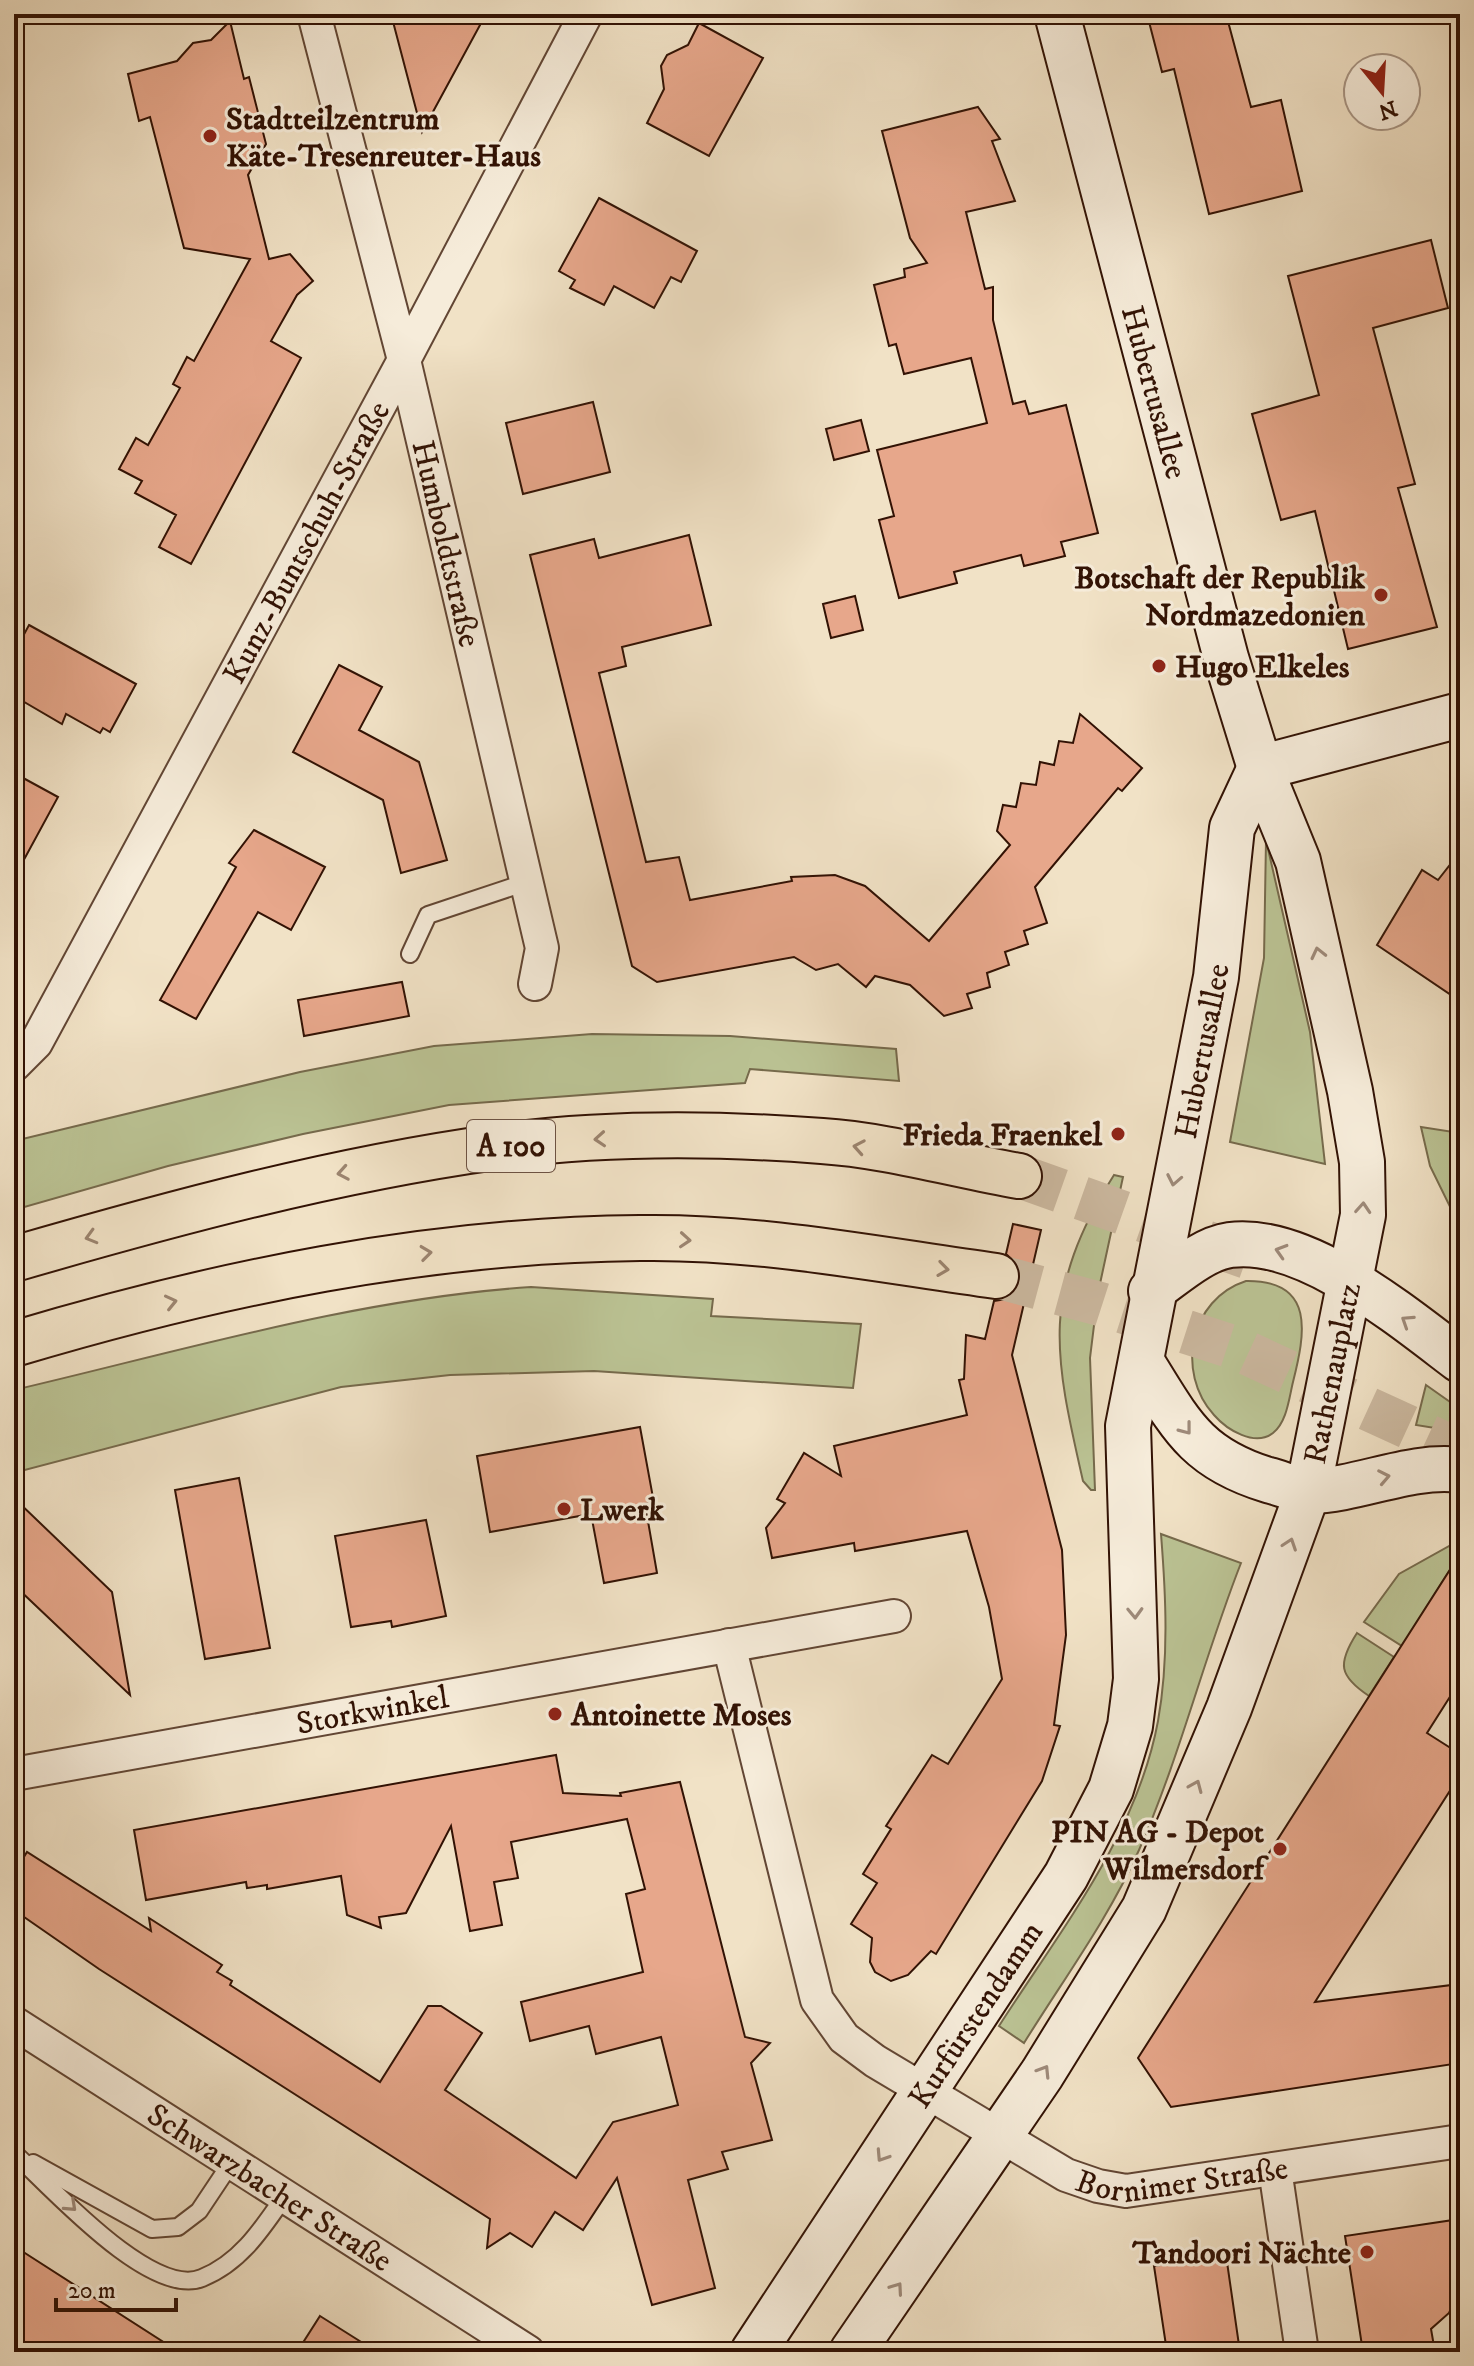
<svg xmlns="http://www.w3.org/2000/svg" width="1474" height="2366" font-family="'IM FELL DW Pica',serif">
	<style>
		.green { fill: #bbc394; stroke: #766a4c; stroke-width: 2 }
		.building { fill: #e7a78b; stroke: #321204; stroke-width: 2 }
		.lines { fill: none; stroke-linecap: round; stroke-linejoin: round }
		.highway-tunnel { stroke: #cbb89f; stroke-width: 44; stroke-dasharray: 44 22; stroke-linecap: butt }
		.lane-casing { stroke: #624634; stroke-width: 20 }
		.street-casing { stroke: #624634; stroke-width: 36 }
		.secondary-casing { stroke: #321204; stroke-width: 48 }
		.highway-casing { stroke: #321204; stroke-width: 48 }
		.lane { stroke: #f6ecda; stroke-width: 16 }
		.street { stroke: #f6ecda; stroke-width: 32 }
		.secondary { stroke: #f6ecda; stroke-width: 44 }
		.highway { stroke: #f1e2c6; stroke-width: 44 }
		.oneway { stroke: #9e8a7a }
		.oneway2 { stroke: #9b846f }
		.poi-dot { fill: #8f2418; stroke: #f6ecda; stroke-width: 3 }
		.labels { text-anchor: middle; stroke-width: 6; stroke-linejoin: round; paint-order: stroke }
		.shield { fill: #f6ecda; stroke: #6d5344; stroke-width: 2 }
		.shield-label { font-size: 30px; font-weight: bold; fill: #321204 }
		.poi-label { font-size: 32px; font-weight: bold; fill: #321204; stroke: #f6ecda; text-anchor: start }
		.street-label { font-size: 32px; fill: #321204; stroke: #f6ecda }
	</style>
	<rect width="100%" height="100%" fill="#f1e2c6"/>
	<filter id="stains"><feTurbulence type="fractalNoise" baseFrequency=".0025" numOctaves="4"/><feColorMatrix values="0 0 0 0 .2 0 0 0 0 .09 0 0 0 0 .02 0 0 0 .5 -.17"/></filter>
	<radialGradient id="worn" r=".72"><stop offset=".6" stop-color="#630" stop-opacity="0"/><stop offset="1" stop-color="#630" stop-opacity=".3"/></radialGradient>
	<!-- green -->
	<g class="green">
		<path d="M1266,840L1310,1032L1325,1164L1230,1142L1264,958Z"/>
		<path d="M592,1034L730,1036L896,1049L899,1081L750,1069L745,1083L449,1105L303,1134L168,1166L14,1210V1141L300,1072L434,1046Z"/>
		<path d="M1421,1127L1460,1133V1227L1430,1166Z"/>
		<path d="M1114,1175L1123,1177L1098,1293L1090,1358L1095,1490H1091L1083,1481C1054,1354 1040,1292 1114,1175Z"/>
		<path d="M1246,1281C1316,1280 1305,1334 1293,1382C1289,1398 1287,1422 1273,1433C1255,1447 1227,1430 1214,1415C1175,1372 1190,1299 1246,1281Z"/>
		<path d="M531,1287L713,1299L711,1316L861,1324L853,1388L594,1371L450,1375L341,1387L21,1471L14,1467V1390C185,1350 355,1299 531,1287Z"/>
		<path d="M1426,1385L1460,1409V1432L1416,1425Z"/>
		<path d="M1161,1534L1241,1563C1204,1657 1180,1757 1139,1850C1109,1918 1063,1980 1024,2043L999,2026C1060,1931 1137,1835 1158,1721C1169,1659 1166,1597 1161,1534Z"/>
		<path d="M1460,1540V1554L1402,1646L1364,1622L1399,1574Z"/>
		<path d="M1357,1633L1394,1657L1369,1696C1339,1676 1337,1664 1357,1633Z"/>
	</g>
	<!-- building -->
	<g class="building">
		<path d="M391,14H486L422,132Z"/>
		<path d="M1147,14H1226L1251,107L1281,100L1302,191L1209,214L1174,69L1162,72Z"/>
		<path d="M230,21L244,79L249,77L266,144L248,175L269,259L290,254L313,281L297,295L271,341L301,358L191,564L159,547L176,515L135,493L142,481L119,469L136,438L148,445L180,388L173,384L187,357L194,361L250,259L184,248L150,117L139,121L128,74L177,61L193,43L211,40Z"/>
		<path d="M699,23L763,58L709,156L647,123L664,89L661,66L667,55L688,45Z"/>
		<path d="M978,107L1000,139L992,141L1015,201L966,212L985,289L993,287V320L1013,404L1025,401L1029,414L1066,405L1098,533L1061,542L1065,556L1024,566L1021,555L954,572L957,583L899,598L879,520L894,516L877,450L987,423L971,358L904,374L896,344L889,346L874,285L905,277L904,269L927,263L910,238L882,131Z"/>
		<path d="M599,198L697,251L681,282L671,277L654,308L614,286L604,305L570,288L575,280L559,271Z"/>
		<path d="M1431,240L1448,308L1373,328L1415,484L1398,488L1437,627L1348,649L1315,511L1281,520L1252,414L1319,395L1288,276Z"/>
		<path d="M593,402L610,472L523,494L506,423Z"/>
		<path d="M861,420L869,451L834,460L826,429Z"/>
		<path d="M689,535L711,625L622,647L626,666L599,673L646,862L679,857L690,900L792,881L791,877L835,875L865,886L929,941L1010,845L997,831L1003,805L1016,807L1021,783L1036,785L1040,762L1054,765L1059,741L1073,743L1080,714L1142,768L1122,791L1118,788L1035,887L1047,923L1024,931L1028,944L1005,952L1009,965L987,973L990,987L967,994L972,1008L944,1016L910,985L875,976L866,987L838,964L816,970L794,957L657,982L632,966L530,555L594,539L599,558Z"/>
		<path d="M855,596L863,630L831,638L823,604Z"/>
		<path d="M29,625L136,684L110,732L103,728L100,733L66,714L62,724L14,696V653Z"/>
		<path d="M339,665L382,687L359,730L419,762L447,860L401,873L383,800L293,752Z"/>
		<path d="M14,773L58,797L14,878Z"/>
		<path d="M254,830L325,867L291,930L258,912L196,1019L160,1000L236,867L229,863Z"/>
		<path d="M1460,852V1001L1377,945L1422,870L1438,880Z"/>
		<path d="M402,982L409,1016L304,1036L298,1000Z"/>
		<path d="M1013,1224L1041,1230L1012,1355L1062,1550L1066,1635L1054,1725L1060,1726L1042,1781L936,1954L931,1951L908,1975L891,1981L875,1972L870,1962L872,1938L851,1924L877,1883L863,1874L891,1829L886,1826L932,1755L948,1764L1002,1679L989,1607L967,1531L855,1551L854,1543L772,1558L766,1528L785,1503L777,1499L804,1453L841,1476L834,1446L967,1415L959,1380L964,1379L966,1335L985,1339L994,1301L1006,1299L1015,1292L1021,1280L1019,1266L1006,1254Z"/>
		<path d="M640,1427L654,1503L645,1504L657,1573L604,1583L591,1514L490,1532L477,1456Z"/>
		<path d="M239,1478L270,1648L205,1659L175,1490Z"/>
		<path d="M14,1498L112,1592L130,1695L14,1585Z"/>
		<path d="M426,1520L446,1616L392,1627L391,1621L351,1627L335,1536Z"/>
		<path d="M1460,1554V1681L1427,1733L1460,1754V1775L1315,2002L1460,1984V2063L1171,2107L1138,2058Z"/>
		<path d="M556,1755L563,1793L621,1796L620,1793L680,1782L745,2037L770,2043L751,2063L772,2140L722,2152L728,2169L688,2180L715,2288L652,2305L617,2178L583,2230L555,2212L532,2247L510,2233L487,2248L490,2219L99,1969L14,1910V1873L27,1852L151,1931L149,1918L222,1965L217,1972L232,1981L230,1985L380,2082L428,2006H441L482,2033L445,2090L576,2178L613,2122L678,2105L661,2037L596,2054L589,2026L530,2041L521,2002L643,1972L626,1894L645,1889L627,1819L511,1842L518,1878L494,1882L502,1925L470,1931L451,1826L406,1913L379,1917L381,1928L347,1915L341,1876L267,1889V1885L247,1888L246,1882L146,1900L134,1830Z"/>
		<path d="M1460,2219V2289L1449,2313L1431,2329L1435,2352H1363L1345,2236Z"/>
		<path d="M14,2246L179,2352H14Z"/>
		<path d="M1226,2255L1240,2352H1167L1154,2266Z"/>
		<path d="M320,2316L377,2352H297Z"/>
	</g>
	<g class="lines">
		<!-- highway-tunnel -->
		<g class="highway-tunnel">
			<path d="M1019,1176L1247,1257"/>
			<path d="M996,1276L1100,1304L1236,1348L1460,1451"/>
		</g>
		<!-- lane casing -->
		<g class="lane-casing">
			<g id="lane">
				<path d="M410,954L428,915L527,882"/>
				<path d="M14,2153C50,2186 151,2299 202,2278C240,2263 262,2229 284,2197"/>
				<path d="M33,2163L152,2229L178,2227L199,2211L231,2163"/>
			</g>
		</g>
		<!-- street casing -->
		<g class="street-casing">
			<g id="street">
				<path id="s1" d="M314,14L404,360L542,948L535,984"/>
				<path id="s2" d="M14,1065L36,1043L404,360L586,14"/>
				<path id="s3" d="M729,1645L817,2000L844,2038L875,2061L1066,2175L1098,2186L1126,2191L1460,2141"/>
				<path id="s4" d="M14,1774L894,1616"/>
				<path id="s5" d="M14,2023L528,2352"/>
				<path d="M1275,2169L1302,2352"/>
			</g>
		</g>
		<!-- secondary casing -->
		<g class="secondary-casing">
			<g id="secondary">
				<path d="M1260,768L1460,715"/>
				<path d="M1151,1291C1174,1275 1202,1249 1230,1245C1305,1235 1403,1317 1460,1360"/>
				<path d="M1143,1364C1181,1425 1196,1458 1268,1480C1281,1483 1297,1491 1309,1491C1361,1490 1408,1464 1460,1470"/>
				<path id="s6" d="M753,2352L1066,1876L1111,1789L1130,1726L1136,1679L1128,1426L1216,977L1232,828L1260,768"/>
				<path id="s7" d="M852,2352L1042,2074L1144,1909L1229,1708L1308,1491L1363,1215L1362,1162L1350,1091L1298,861L1260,768L1226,658L1057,14"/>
			</g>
		</g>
		<!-- highway casing -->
		<g class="highway-casing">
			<g id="highway">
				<path d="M14,1259C173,1213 332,1170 496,1147C603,1132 715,1133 822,1141C885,1145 956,1165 1019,1176"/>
				<path d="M14,1344C218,1283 427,1240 640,1238C759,1236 879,1260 996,1276"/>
			</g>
		</g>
		<!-- lane -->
		<use href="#lane" class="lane"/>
		<!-- street -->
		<use href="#street" class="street"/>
		<!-- secondary -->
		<use href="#secondary" class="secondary"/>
		<!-- highway -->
		<use href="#highway" class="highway"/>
	</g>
	<!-- one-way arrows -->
	<defs><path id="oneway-chevron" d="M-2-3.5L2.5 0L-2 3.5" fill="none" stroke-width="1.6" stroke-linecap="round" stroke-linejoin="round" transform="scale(2)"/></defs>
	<g class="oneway">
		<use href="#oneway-chevron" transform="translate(1318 953) rotate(-103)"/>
		<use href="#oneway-chevron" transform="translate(1174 1180) rotate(101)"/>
		<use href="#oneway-chevron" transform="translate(1363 1208) rotate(-86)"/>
		<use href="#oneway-chevron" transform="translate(1281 1251) rotate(-163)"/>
		<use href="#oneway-chevron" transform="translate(1407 1321) rotate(-147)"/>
		<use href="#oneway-chevron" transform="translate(1186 1429) rotate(52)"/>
		<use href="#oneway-chevron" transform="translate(1384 1477) rotate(-11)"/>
		<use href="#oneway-chevron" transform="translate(1290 1544) rotate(-71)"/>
		<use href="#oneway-chevron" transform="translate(1135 1613) rotate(88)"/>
		<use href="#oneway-chevron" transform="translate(1196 1786) rotate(-67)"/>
		<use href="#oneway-chevron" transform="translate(1044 2071) rotate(-58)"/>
		<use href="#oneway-chevron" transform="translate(882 2156) rotate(123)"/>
		<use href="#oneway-chevron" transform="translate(71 2206) rotate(43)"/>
		<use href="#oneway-chevron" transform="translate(897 2288) rotate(-55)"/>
	</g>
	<g class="oneway2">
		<use href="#oneway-chevron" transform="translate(600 1139) rotate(176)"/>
		<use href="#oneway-chevron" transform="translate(859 1147) rotate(-170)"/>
		<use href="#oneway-chevron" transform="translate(343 1173) rotate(170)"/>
		<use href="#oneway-chevron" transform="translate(91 1237) rotate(164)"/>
		<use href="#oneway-chevron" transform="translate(685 1240) rotate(4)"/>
		<use href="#oneway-chevron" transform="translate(426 1253) rotate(-7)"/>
		<use href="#oneway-chevron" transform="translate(943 1269) rotate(8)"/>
		<use href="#oneway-chevron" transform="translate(171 1302) rotate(-13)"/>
	</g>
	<!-- markers -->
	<g class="poi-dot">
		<circle cx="210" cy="136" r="8"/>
		<circle cx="1381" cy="595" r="8"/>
		<circle cx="1159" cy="666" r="8"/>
		<circle cx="1118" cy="1134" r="8"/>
		<circle cx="564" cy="1509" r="8"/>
		<circle cx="555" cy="1714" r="8"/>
		<circle cx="1280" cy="1849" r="8"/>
		<circle cx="1367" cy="2252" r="8"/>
	</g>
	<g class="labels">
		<!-- shield labels -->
		<rect class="shield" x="467" y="1120" width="88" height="52" rx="6"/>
		<g class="shield-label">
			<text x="511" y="1156">A 100</text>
		</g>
		<!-- poi labels -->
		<g class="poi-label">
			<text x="226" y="129">Stadtteilzentrum<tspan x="226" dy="37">Käte-Tresenreuter-Haus</tspan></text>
			<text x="1365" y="588" text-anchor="end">Botschaft der Republik<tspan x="1365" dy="37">Nordmazedonien</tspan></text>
			<text x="1175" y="677">Hugo Elkeles</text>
			<text x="1102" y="1145" text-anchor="end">Frieda Fraenkel</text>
			<text x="580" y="1520">Lwerk</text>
			<text x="571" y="1725">Antoinette Moses</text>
			<text x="1264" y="1842" text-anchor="end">PIN AG - Depot<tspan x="1264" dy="37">Wilmersdorf</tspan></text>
			<text x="1351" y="2263" text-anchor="end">Tandoori Nächte</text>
		</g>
		<!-- street labels -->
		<g class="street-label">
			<text transform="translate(1155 392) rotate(75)" y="11">Hubertusallee</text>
			<text dy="11" stroke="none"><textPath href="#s2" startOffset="600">Kunz-Buntschuh-Straße</textPath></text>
			<text dy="11" stroke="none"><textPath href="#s1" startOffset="546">Humboldtstraße</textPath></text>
			<text dy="11" stroke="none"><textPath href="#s6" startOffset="1416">Hubertusallee</textPath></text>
			<text dy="11" stroke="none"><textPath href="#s7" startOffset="1100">Rathenauplatz</textPath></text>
			<text dy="11" stroke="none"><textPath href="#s4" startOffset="364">Storkwinkel</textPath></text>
			<text dy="11" stroke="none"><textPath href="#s6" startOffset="404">Kurfürstendamm</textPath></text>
			<text dy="11" stroke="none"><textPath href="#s3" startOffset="792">Bornimer Straße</textPath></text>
			<text dy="11" stroke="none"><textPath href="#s5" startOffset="304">Schwarzbacher Straße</textPath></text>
		</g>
	</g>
	<!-- margin -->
	<rect width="1474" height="2366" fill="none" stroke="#f1e2c6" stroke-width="48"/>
	<rect x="16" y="16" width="1442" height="2334" fill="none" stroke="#321204" stroke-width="4"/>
	<rect x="24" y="24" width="1426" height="2318" fill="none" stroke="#321204" stroke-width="2"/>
	<!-- north arrow -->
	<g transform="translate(1382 92) rotate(162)"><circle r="38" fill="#f6ecda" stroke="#a89584" stroke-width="2"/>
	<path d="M0-6L14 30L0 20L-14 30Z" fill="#8f2418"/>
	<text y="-12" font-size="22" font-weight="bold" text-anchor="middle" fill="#321204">N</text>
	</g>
	<!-- scale -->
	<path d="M56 2298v12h120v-12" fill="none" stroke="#321204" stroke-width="4"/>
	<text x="68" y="2298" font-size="24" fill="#321204" stroke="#f6ecda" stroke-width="6" paint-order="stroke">20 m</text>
	<rect width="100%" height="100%" filter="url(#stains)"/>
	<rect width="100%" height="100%" fill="url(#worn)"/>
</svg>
